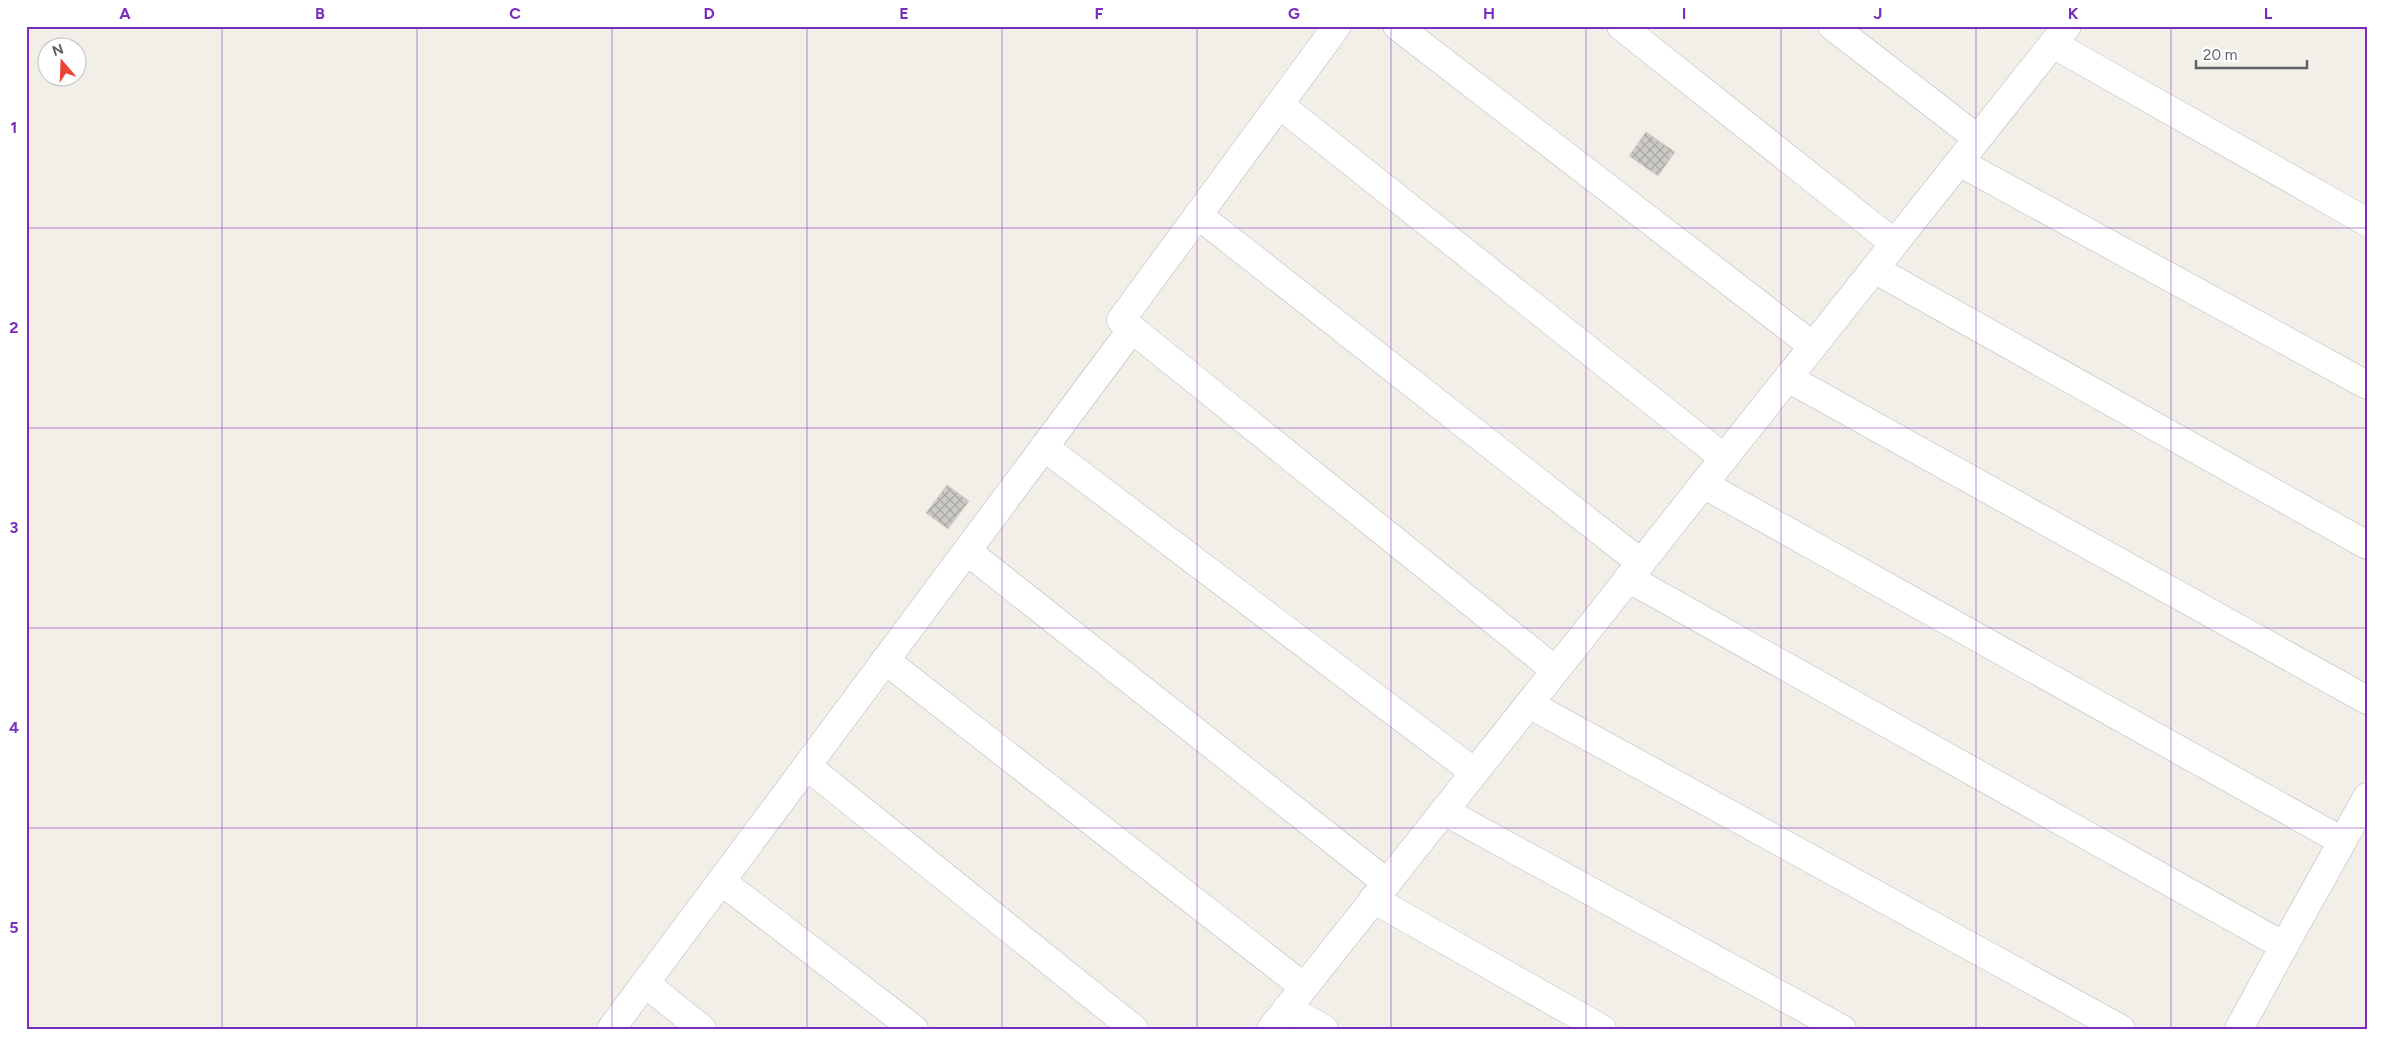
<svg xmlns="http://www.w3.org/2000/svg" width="2393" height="1055" font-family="Figtree,sans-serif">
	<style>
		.building { fill: url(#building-cross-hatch); stroke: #d6d1c6 }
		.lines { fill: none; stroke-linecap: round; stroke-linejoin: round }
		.street-casing { stroke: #b5b8bc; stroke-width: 29 }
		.street { stroke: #fff; stroke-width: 28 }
		.grid { fill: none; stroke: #7b2cbf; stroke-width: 1; stroke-opacity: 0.55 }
		.neatline { fill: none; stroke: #7b2cbf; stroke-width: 2 }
		.grid-label { font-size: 16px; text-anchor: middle; font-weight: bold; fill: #7b2cbf }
	</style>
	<defs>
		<pattern id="building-cross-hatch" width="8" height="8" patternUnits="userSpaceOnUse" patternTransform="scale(1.25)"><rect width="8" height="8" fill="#cccac5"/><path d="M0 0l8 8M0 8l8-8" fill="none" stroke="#a9a8a4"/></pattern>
	</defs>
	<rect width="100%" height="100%" fill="#f1efe8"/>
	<!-- building -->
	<g class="building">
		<path d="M1646,132L1675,152L1658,176L1629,156Z"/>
		<path d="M947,485L969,501L948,529L926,513Z"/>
	</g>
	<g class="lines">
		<!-- street casing -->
		<g class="street-casing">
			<g id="street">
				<path d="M1337,26L1121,320L1555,670"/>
				<path d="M1397,26L1813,346"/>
				<path d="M1621,26L1894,243"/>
				<path d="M1832,26L1977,138"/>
				<path d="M2053,44L2367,222"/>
				<path d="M1280,105L1724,458"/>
				<path d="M1959,162L2367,385"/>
				<path d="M1198,215L1641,563"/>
				<path d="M1874,269L2367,545"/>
				<path d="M1788,378L2367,700"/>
				<path d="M1044,447L1474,772"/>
				<path d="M1703,484L2342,841"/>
				<path d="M967,551L1387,883"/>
				<path d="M1628,578L2284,946L2239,1029"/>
				<path d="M885,660L1304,987"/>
				<path d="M1529,704L2121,1029"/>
				<path d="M807,766L1134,1029"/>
				<path d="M1444,811L1842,1029"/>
				<path d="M721,881L914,1029"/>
				<path d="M1373,899L1602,1029"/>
				<path d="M2284,946L2367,797"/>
				<path d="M645,983L702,1029"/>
				<path d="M1287,1008L1324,1029"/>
				<path d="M611,1029L1132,329"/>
				<path d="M1271,1029L2067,26"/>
			</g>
		</g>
		<!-- street -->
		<use href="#street" class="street"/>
	</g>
	<!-- grid -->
	<path class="grid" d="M222,26V1029M417,26V1029M612,26V1029M807,26V1029M1002,26V1029M1197,26V1029M1391,26V1029M1586,26V1029M1781,26V1029M1976,26V1029M2171,26V1029M26,228H2367M26,428H2367M26,628H2367M26,828H2367"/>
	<!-- border -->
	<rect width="2393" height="1055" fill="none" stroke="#ffffff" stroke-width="55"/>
	<!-- north arrow -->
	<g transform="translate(62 62) rotate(341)"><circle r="24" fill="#ffffff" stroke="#bfc1c3"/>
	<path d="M0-4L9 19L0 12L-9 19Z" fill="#ea4335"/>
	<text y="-8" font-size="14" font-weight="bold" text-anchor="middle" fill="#5f6368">N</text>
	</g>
	<!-- scale -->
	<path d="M2196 60v8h111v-8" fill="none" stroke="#5f6368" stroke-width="2.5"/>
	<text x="2203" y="60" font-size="15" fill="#5f6368" stroke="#ffffff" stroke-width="4" paint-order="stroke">20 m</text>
	<rect x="28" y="28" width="2338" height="1000" class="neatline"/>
	<g class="grid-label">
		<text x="125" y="19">A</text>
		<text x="320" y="19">B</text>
		<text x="515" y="19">C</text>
		<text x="709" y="19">D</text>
		<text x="904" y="19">E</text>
		<text x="1099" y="19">F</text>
		<text x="1294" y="19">G</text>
		<text x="1489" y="19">H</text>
		<text x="1684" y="19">I</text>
		<text x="1878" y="19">J</text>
		<text x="2073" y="19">K</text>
		<text x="2268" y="19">L</text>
		<text x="14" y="133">1</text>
		<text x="14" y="333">2</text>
		<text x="14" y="533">3</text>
		<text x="14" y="733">4</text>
		<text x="14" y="933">5</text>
	</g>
</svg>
